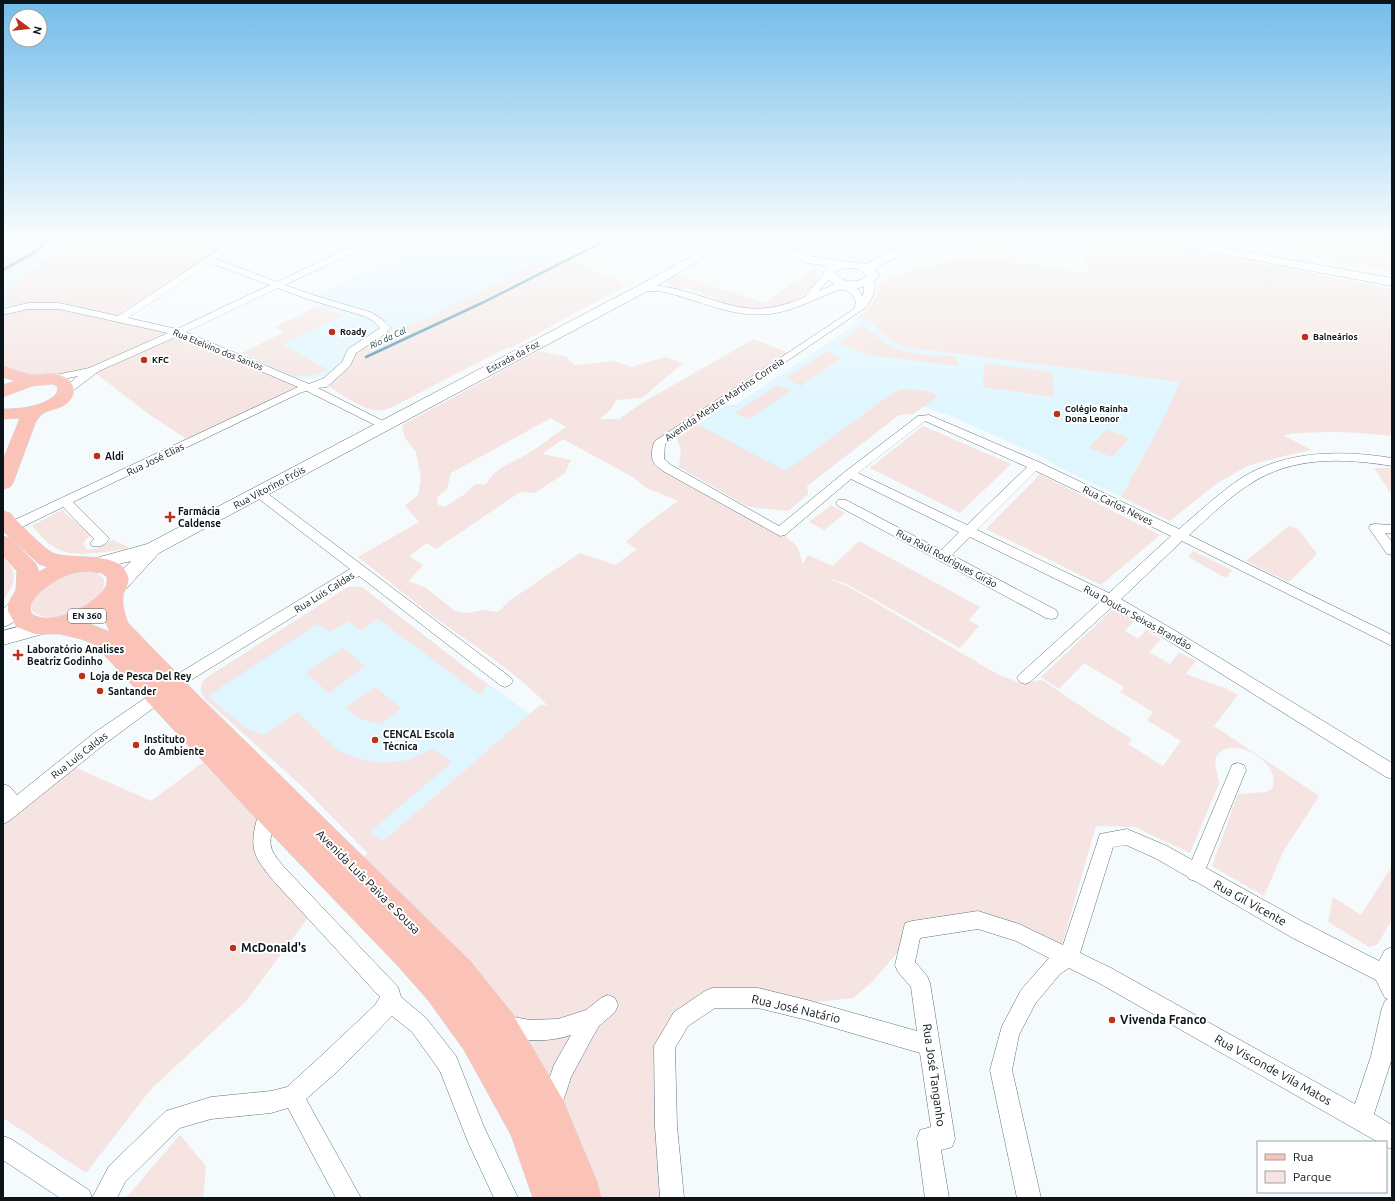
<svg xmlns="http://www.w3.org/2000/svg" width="1395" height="1201" font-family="Ubuntu,sans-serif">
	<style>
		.built { fill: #e0f6ff }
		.green { fill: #f5e4e1; fill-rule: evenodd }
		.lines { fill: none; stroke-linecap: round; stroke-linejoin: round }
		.stream { stroke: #4793ad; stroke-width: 2.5 }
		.street-casing { stroke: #5d7781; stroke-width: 1 }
		.secondary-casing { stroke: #5d7781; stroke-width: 1 }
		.primary-casing { stroke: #d3d5d6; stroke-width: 1 }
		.street { fill: #fff; fill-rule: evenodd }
		.secondary { fill: #fff; fill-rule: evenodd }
		.primary { fill: #fbc2b8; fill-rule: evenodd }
		.poi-dot { fill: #bc301d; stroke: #fff; stroke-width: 1.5 }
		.labels { text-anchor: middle; stroke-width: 4; stroke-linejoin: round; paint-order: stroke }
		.far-poi-label { font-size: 9px; font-weight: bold; fill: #0b1519; stroke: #fff; text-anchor: start }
		.far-water-label { font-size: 9px; font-style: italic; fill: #103f4e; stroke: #fff }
		.far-street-label { font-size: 9px; fill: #0b1519; stroke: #fff }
		.shield { fill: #fff; stroke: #545b5e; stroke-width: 1 }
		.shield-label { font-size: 9px; font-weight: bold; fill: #0b1519 }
		.street-label { font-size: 10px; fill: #0b1519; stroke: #fff }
		.poi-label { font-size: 10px; font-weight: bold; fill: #0b1519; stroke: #fff; text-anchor: start }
		.near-street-label { font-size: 12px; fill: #0b1519; stroke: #fff }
		.near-poi-label { font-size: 12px; font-weight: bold; fill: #0b1519; stroke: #fff; text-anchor: start }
	</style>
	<rect width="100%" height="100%" fill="#f5fafc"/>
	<!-- built -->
	<g class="built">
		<path d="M445,237H514L557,255L338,373L307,379L292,378L246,358L287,334L278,326L326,302L310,297Z"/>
		<path d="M764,237H859L853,245L847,256L843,258L818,257Z"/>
		<path d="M48,248H60L5,292L11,310L3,312V276Z"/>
		<path d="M858,317L875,323V326L886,336L903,347L1181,382L1161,424L1121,497L1054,465L1043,457L944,413L942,414L924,406L913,414L899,415L807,486L808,494L788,511L751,507L745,505L679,467L681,450L677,439L683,434L727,405H736L859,322L853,320Z"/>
		<path d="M356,586L362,587L441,650L530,714L368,854L308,792L206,700L200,691L203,681L209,676L348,587Z"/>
	</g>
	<!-- green -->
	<g class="green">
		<path d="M3,237H241L119,318L178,332L296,386L298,390L191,442L150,415L94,372L50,379L3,371V312L10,309L5,292L59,248H48L3,276V263L19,251L17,238L3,241Z"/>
		<path d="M860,237H894L873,245L850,257L847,256Z"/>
		<path d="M1079,237H1117L1135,239L1392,289V436C1353,432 1322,430 1283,435L1311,450L1288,455L1247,466L1216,484L1170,521L1121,497L1161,424L1180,382L903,347L891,340L875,326L874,323L858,317C866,310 880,298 877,286L880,283L919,268L968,257L1044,265L1045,268L1089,273Z"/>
		<path d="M1200,237H1392V271Z"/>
		<path d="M1009,249L1024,259L969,253Z"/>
		<path d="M555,254L632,287L625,286L511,348L508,347L394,406C388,409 382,411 375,410C365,409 334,392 327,384L355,352L387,331L401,330Z"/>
		<path d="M816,267C816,271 818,276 818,279C817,284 812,288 808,291C783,314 747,309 717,303L716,298L685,288L676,290L668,285C667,279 671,277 675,274L765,303Z"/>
		<path d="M316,307L345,315L282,344L328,370C316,375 306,377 293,376L242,353L284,332L275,327Z"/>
		<path d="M863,326C874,331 881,342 890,346C909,355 935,355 956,357L958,366L867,355L839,343Z"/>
		<path d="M754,339L792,354L659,443L658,460L780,532L797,546L803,564L808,555L833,566L859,541L980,607L969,620L979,626L960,648L847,584L824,577L849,587L997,674L1020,683L1042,680L1097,717L1132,739L1128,744L1163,766L1181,741L1147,720L1153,712L1120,692L1124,687L1084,663L1059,689L1041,677L1113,609L1134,621L1125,631L1138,639L1146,630L1161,639L1149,652L1170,664L1179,652L1196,661L1186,674L1227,689L1238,695L1214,726L1319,796L1283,852L1264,896L1212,866L1238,794L1266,792L1272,789C1284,760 1226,732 1216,758C1213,766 1219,775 1219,783L1190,853L1135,827L1096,826L1061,948L947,919L917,930L872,982L853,998L806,1003L751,997L693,1012L666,1057L673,1198H583L353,867L368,853L300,784L206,700C198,690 199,684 209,676L348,587H362L488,685L480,695L378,619L361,631L349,621L330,632L317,624L208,696L247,729L264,735L297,712L339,751L357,758L381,763L409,760L432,749L452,762L370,832L383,841L540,705H547C518,674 482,651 448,627C417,605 388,580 358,557L419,522L405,506L418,495L421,478L416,452L405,438L402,425L539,351L567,357L574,365L614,361L631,367L665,357L683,363L642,398L616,400L611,409L600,419H619L645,401ZM551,418L566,427C551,437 537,449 522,457C504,467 497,467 485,485L475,484L465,494L445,507L438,505L437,498L447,489L451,473ZM563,439L631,476L647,488L678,501L644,526L626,542L637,549L615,565L580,553L509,601L498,612L484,610L466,613L455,611L426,588L409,581L423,565L409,556L427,543L436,549L520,492L535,493L565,473L571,460L542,454Z"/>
		<path d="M827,351L842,358L801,386L785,378Z"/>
		<path d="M984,363L1052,372L1054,397L983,387Z"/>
		<path d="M777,385L792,390L748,419L735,413Z"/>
		<path d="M903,389L929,391L936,396L935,399L913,414L899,415L807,486L808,494L788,511L751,507L745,505L679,467L681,450L677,439L697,424L786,471L894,392Z"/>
		<path d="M923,426L1011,464L960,513L870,468Z"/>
		<path d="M1107,429L1129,439L1112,457L1089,448Z"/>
		<path d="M1374,468H1392V495Z"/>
		<path d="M1040,474L1160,535L1101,585L986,529Z"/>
		<path d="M831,505L845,513L824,530L809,522Z"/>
		<path d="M62,510L90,535L83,543L86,549H96L113,540L128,547L127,549C108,551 73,559 56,548C47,543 40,535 33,527V525Z"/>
		<path d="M1289,526L1298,529L1317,554L1289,582L1246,561Z"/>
		<path d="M1193,551L1232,570L1226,578L1188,557Z"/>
		<path d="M3,557C20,575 15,582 3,601Z"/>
		<path d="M86,570L96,572L104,579C109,605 49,630 32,610L31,603L34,595L63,575Z"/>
		<path d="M343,648L365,666L329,693L306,673Z"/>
		<path d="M375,687L401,708L381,724L359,719L346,707Z"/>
		<path d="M213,755L267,811L261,842L313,911L247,1000L151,1089L86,1173L3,1118V816L72,766L151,801Z"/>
		<path d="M1392,866V919L1378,944L1369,947L1328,922L1333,897L1361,915Z"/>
		<path d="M180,1135L206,1166L203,1198H126Z"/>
	</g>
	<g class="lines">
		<!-- stream -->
		<g class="stream">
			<path d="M3,270L35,252L51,237"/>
			<path d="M366,357L484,302L601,243L609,237"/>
		</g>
		<!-- street casing -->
		<g class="street-casing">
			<g id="street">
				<path d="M238,237H247L216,259L277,282L336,254L294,239L293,237H304L343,251L387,237H398L397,239L346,256L285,285L313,295L370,312C378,316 385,321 391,328L382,336L356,353L350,366L327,387L318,388L389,424L391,426L389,428H381L307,391L302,392L73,502L107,536L109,539C105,545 100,548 92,546L90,543L94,539L63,507L16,530L11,531L6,530L5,527L6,524L298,387L178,336L99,371L70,393L66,394L61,391L78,376L50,382L46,381L45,379L46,377L89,368L168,333L59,309H28L3,315V309L28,303H59L118,316ZM210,263L270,285L177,329L128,318ZM278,288L307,299L364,316L372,320L380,328L348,349L342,362L324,378L309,384L186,332Z"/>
				<path d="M828,272L832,275L819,291L843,280L846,281L847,284L858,289L863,297L865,280L870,277L873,278C878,289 872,300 865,308L665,444L664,459L671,465L779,526L846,471L918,416L929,415L1039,462L1179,529C1199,512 1220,492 1243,477C1288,450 1342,450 1392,458V466C1344,458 1292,456 1250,484C1228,498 1209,517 1189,535L1392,635V646L1182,541L1121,599L1179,633L1392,763V779L1386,777L1169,641L1112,607L1030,682L1025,684L1020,682L1017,678L1020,674L1101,601L970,537L952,555L1056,610L1058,614L1056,618L1051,619L1046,618L838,506L836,503L838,500H846L941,550L959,532L851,479L785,535L780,536L663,471C660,468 654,465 653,461C651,456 652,445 655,441L854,309L856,302C852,293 849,290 839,290C818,297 798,309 776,313C737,320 704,302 668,293C658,290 648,292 638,290L636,288L638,286C651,283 667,287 680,290C731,304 752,320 805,297L806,294L825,273ZM925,421L1027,467L967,525L858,473ZM1036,471L1171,536L1109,593L977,530Z"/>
				<path d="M259,489L263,490L510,677L513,681L510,685L505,687L500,685L359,576L178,688L173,690L168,688L165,684L168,680L350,569L255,496L253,493L255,490Z"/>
				<path d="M1375,524L1392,525V533H1385L1392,542V555L1387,554L1369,528L1370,525Z"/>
				<path d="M158,691L163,693L166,697L163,701L106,743L9,821L3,824V784L9,786L17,795L94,733L153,693Z"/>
				<path d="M1238,763L1244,765L1246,770L1206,868L1305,923L1379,961L1385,950L1392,947V1058L1374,1114L1392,1125V1149L1386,1147V1142H1378L1097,982L1069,968L1060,974L1035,1004L1019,1035L1012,1070L1041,1198H1017L990,1070L1002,1026L1021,990L1049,958L1016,941L978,929L920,938L915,962L927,976L930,983L955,1139L952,1147L941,1150L949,1198H925L917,1138L920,1130L931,1127L920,1053L807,1020L758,1008H715L688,1026L675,1048L677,1126L684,1198H660L655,1126L654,1046L674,1012L705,991L712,988H758L807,1000L917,1031L911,987L898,972L895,965L905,923L912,921L978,911L1019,924L1063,945L1100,834L1127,829L1167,846L1192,860L1230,770L1232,765ZM1126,845L1155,858L1188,877L1189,879L1195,881L1291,937L1376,980L1385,998L1388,999L1385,1001L1382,1008L1371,1056L1355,1104L1111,968L1080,953L1113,847Z"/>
				<path d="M267,803L273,806C280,820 266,835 272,850C274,856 280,861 283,866L398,987L401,997L426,1018L456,1056L484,1127L518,1198H494L468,1142L440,1071L412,1032L392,1016L337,1072L306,1099L361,1198H336L288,1108L271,1113L211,1119L180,1128L125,1182L117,1198H60L3,1160V1136L11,1139L89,1190L92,1198L109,1166L166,1111L211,1097L271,1091L287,1087L321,1056L375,1005L380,997L271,878C256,858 250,852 255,827C257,819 258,812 261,806Z"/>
				<path d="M608,995L615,998L618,1005L615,1012L599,1026L592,1038L571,1077L559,1114L551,1117L543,1114L540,1106L554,1065L571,1035C547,1043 519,1042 496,1032L493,1025L496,1018L503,1015L530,1020L558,1019L586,1010L601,998Z"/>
			</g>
		</g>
		<!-- secondary casing -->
		<g class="secondary-casing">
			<g id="secondary">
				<path d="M729,237H752L765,239L814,257L867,264L890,251L918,240L930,237H948L946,239C921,246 897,255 875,269L879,275C865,295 835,292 822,273L828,266L808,263L763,245L737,241L715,251L655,287L159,553L125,590L118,592L111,590L109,585L131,561L95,570L89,568L86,564L89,560L147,544L647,281L707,247ZM847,268L858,269L867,275C858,285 842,282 834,273L836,271Z"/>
				<path d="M1140,237H1162L1392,278V286L1146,240L1142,239Z"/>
				<path d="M20,597L27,599L30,604C24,614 14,624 3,627V609L13,599Z"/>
				<path d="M43,620L50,622L53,627L50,632L3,645V631Z"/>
			</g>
		</g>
		<!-- primary casing -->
		<g class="primary-casing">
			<g id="primary">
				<path d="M3,366C14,369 24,375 36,375C42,375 48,373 54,374C71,376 81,390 67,403C60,409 49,409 42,414C40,416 38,419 36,421L13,483L10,487L3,489V460L20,418L3,419V409C20,409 45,407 57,393L58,387L53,384L32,386L3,397V385L15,381L3,377Z"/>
				<path d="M3,511L10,513C17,521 45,550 53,553C72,561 118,550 127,574C132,584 123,589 123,597C122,606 125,615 128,623L199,696L470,961L512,1013L562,1098L597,1182L601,1198H533L511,1135L464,1050L428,1000L397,965L251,813L94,644L81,639L60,634H35L17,627L8,611V604L16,590L17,571L3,556V536L10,538L36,564L39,572L48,567L39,564L3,531ZM86,571L102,573L107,577C107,580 107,584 106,586C97,605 48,629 31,613C25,597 57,578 70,574C75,572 81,572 86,571ZM103,617L110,632L90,624Z"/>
			</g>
		</g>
		<!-- street -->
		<use href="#street" class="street"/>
		<!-- secondary -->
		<use href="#secondary" class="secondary"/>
		<!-- primary -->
		<use href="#primary" class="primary"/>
	</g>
	<!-- sky -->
	<linearGradient id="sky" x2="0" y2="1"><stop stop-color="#72bcea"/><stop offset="0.59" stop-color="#fafdfe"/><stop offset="1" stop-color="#fafdfe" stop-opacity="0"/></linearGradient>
	<rect width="1395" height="405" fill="url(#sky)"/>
	<!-- markers -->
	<g class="poi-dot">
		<circle cx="332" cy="332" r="4"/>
		<circle cx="1305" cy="337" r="4"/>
		<circle cx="144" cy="360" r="4"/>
		<circle cx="1057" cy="414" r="4"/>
		<circle cx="97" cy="456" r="4"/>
		<path d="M168 511h4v4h4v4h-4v4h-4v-4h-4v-4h4z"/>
		<path d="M16 649h4v4h4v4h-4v4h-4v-4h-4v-4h4z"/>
		<circle cx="82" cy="676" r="4"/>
		<circle cx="100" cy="691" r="4"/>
		<circle cx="375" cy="740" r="4"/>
		<circle cx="136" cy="745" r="4"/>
		<circle cx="233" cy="948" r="4"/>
		<circle cx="1112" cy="1020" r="4"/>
	</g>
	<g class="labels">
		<!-- far-poi labels -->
		<g class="far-poi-label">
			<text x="340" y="335">Roady</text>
			<text x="1313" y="340">Balneários</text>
			<text x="152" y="363">KFC</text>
			<text x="1065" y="412">Colégio Rainha<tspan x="1065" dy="10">Dona Leonor</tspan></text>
		</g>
		<!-- far-water labels -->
		<g class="far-water-label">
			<text transform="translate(388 338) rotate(-25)" y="3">Rio da Cal</text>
		</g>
		<!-- far-street labels -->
		<g class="far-street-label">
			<text transform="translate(218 350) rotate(22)" y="3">Rua Etelvino dos Santos</text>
			<text transform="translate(513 357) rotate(-28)" y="3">Estrada da Foz</text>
		</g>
		<!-- shield labels -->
		<rect class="shield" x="68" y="609" width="38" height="14" rx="3"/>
		<g class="shield-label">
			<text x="87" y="619">EN 360</text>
		</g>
		<!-- street labels -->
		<g class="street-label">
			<text transform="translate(724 399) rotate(-34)" y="4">Avenida Mestre Martins Correia</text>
			<text transform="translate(155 459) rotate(-26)" y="4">Rua José Elias</text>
			<text transform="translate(269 487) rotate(-28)" y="4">Rua Vitorino Fróis</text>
			<text transform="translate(1118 505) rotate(26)" y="4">Rua Carlos Neves</text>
			<text transform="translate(947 558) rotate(28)" y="4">Rua Raúl Rodrigues Girão</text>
			<text transform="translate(324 592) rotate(-32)" y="4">Rua Luis Caldas</text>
			<text transform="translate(1138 617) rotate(29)" y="4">Rua Doutor Seixas Brandão</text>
			<text transform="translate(79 755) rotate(-38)" y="4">Rua Luís Caldas</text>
		</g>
		<!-- poi labels -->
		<g class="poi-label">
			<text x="105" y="460">Aldi</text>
			<text x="178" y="515">Farmácia<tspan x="178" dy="12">Caldense</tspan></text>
			<text x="27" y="653">Laboratório Analises<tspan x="27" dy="12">Beatriz Godinho</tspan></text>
			<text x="90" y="680">Loja de Pesca Del Rey</text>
			<text x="108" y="695">Santander</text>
			<text x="383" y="738">CENCAL Escola<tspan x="383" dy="12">Técnica</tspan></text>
			<text x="144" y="743">Instituto<tspan x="144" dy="12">do Ambiente</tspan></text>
		</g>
		<!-- near-street labels -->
		<g class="near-street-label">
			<text transform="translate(368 882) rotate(45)" y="4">Avenida Luís Paiva e Sousa</text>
			<text transform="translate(1250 903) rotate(29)" y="4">Rua Gil Vicente</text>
			<text transform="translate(796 1009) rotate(13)" y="4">Rua José Natário</text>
			<text transform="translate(1273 1070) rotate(29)" y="4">Rua Visconde Vila Matos</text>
			<text transform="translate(934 1075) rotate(82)" y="4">Rua José Tanganho</text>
		</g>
		<!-- near-poi labels -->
		<g class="near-poi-label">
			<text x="241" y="952">McDonald's</text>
			<text x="1120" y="1024">Vivenda Franco</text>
		</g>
	</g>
	<!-- border -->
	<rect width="1395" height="1201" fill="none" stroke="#0b1519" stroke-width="8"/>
	<!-- legend -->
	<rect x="1257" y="1141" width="130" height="52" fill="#ffffff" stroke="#9da1a3"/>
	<rect x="1265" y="1154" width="20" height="6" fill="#fbc2b8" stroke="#9da1a3"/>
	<text x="1293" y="1161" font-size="12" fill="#0b1519">Rua</text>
	<rect x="1265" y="1171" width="20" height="12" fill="#f5e4e1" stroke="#9da1a3"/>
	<text x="1293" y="1181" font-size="12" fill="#0b1519">Parque</text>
	<!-- north arrow -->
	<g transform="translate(28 28) rotate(105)"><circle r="19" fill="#ffffff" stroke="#9da1a3"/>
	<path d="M0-3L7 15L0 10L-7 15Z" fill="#bc301d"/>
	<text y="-6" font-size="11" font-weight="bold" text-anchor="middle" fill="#0b1519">N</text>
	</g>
</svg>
